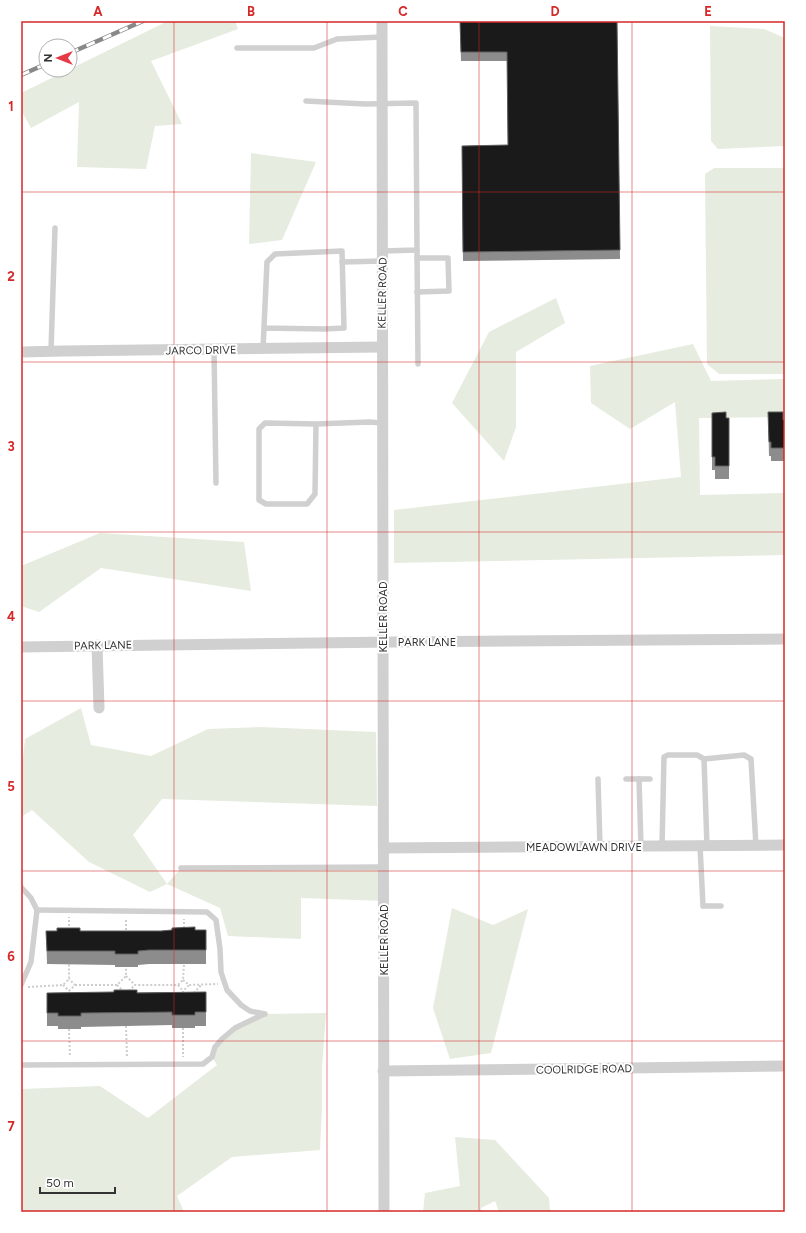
<svg xmlns="http://www.w3.org/2000/svg" width="806" height="1233" font-family="Figtree,sans-serif">
	<style>
		.green { fill: #e6ecdf }
		.lines { fill: none; stroke-linecap: round; stroke-linejoin: round }
		.path { stroke: #cdcdcd; stroke-width: 2; stroke-dasharray: 2 2; stroke-linecap: butt }
		.lane { stroke: #d0d0d0; stroke-width: 5.5 }
		.street { stroke: #d0d0d0; stroke-width: 11 }
		.rail-casing { stroke: #888; stroke-width: 4.5 }
		.rail { stroke: #fff; stroke-width: 3; stroke-dasharray: 9; stroke-linecap: butt }
		.wall { fill: #8c8c8c }
		.building { fill: #1a1a1a; stroke: #5f5f5f }
		.grid { fill: none; stroke: #d62828; stroke-width: 1; stroke-opacity: 0.55 }
		.labels { text-anchor: middle; stroke-width: 4; stroke-linejoin: round; paint-order: stroke }
		.street-label { font-size: 11px; fill: #333; stroke: #fff }
		.neatline { fill: none; stroke: #d62828; stroke-width: 1.5 }
		.grid-label { font-size: 13px; text-anchor: middle; font-weight: bold; fill: #d62828 }
	</style>
	<rect width="100%" height="100%" fill="#fff"/>
	<!-- green -->
	<g class="green">
		<path d="M168,21H235L238,29L151,61L182,124L155,126L146,169L77,167L79,102L31,128L21,110V93Z"/>
		<path d="M710,26L764,29L785,38V146L718,149L711,141Z"/>
		<path d="M251,153L316,162L282,240L249,244Z"/>
		<path d="M714,168H785V374H719L707,364L705,174Z"/>
		<path d="M556,298L565,323L516,352V427L504,461L452,403L489,332Z"/>
		<path d="M693,344L711,381L785,379V417L699,418L700,495L785,493V555L394,563V510L681,477L675,402L630,429L591,403L590,366Z"/>
		<path d="M100,533L244,542L251,591L101,568L39,612L21,606V566Z"/>
		<path d="M81,708L91,745L151,756L208,729L260,727L376,732L377,806L162,799L133,835L167,884L181,868L384,867V901L301,898V939L228,936L220,908L167,884L150,892L89,862L32,810L21,817V776L25,739Z"/>
		<path d="M452,908L493,925L528,909L491,1053L450,1059L433,1008Z"/>
		<path d="M326,1013L322,1067V1108L320,1150L232,1157L177,1196L184,1212H21V1089L100,1086L148,1118L217,1065L212,1057L215,1047L235,1028L265,1014Z"/>
		<path d="M455,1137L495,1140L549,1198L550,1212H499L495,1201L481,1208L482,1212H423L425,1193L460,1186Z"/>
	</g>
	<g class="lines">
		<!-- path -->
		<g class="path">
			<path d="M184,928V919"/>
			<path d="M69,930V917"/>
			<path d="M126,934V918"/>
			<path d="M126,976L135,985H178L183,980L184,964"/>
			<path d="M183,980L189,985L218,984"/>
			<path d="M63,985L69,991"/>
			<path d="M75,985H117L126,976V967"/>
			<path d="M117,985L124,992"/>
			<path d="M178,985L183,991"/>
			<path d="M28,987L63,985L69,979V964"/>
			<path d="M129,991L135,985"/>
			<path d="M183,993V991L189,985"/>
			<path d="M194,993L201,985"/>
			<path d="M69,995V991L75,985L69,979"/>
			<path d="M126,1026L127,1057"/>
			<path d="M183,1028V1057"/>
			<path d="M69,1029L70,1057"/>
		</g>
		<!-- lane -->
		<g class="lane">
			<path d="M237,48H314L337,39L382,37"/>
			<path d="M306,101L365,104L416,103L417,250L383,251"/>
			<path d="M417,250L418,364"/>
			<path d="M417,258H448L449,291L417,292"/>
			<path d="M342,262L383,261"/>
			<path d="M214,349L216,483"/>
			<path d="M263,349L267,262L275,254L342,251L344,328L324,329L264,328"/>
			<path d="M51,351L55,228"/>
			<path d="M316,424L265,423L259,429V500L266,504H307L315,494L316,424L369,422L382,423"/>
			<path d="M704,759L744,755L751,759L756,846"/>
			<path d="M598,779L600,847"/>
			<path d="M626,779H650"/>
			<path d="M639,779L641,847"/>
			<path d="M662,846L664,757L668,755H697L704,759L707,846"/>
			<path d="M700,846L703,906H721"/>
			<path d="M181,868L384,867"/>
			<path d="M21,887L31,898L37,910L31,962L21,985"/>
			<path d="M37,910L207,912L216,920L220,949L221,972L227,990L241,1005L250,1011L265,1014"/>
			<path d="M21,1065L203,1064L212,1057L215,1047L222,1039L235,1028L264,1014"/>
		</g>
		<!-- street -->
		<g class="street">
			<path d="M382,21L384,1212"/>
			<path d="M21,352L64,351L382,347"/>
			<path d="M97,645L99,708"/>
			<path d="M21,647L393,642L785,639"/>
			<path d="M384,848L785,845"/>
			<path d="M383,1071L785,1066"/>
		</g>
		<!-- rail casing -->
		<g class="rail-casing">
			<g id="rail">
				<path d="M70,53L143,21"/>
				<path d="M21,75L46,64"/>
			</g>
		</g>
		<!-- rail -->
		<use href="#rail" class="rail"/>
	</g>
	<!-- wall -->
	<g class="wall">
		<path d="M460,21H617L620,259L463,261L462,146L508,145L507,61H461Z"/>
		<path d="M768,412L783,420H785V461H771V456H769Z"/>
		<path d="M712,413L726,418H729V479H715V470H712Z"/>
		<path d="M172,930H206V964H149L138,965V967H115V965L47,964L46,931H161Z"/>
		<path d="M206,992V1026H195V1028H172V1025L81,1027V1029H58V1026H47V993Z"/>
	</g>
	<!-- building -->
	<g class="building">
		<path d="M460,21H617L620,250L463,252L462,146L508,145L507,52H461Z"/>
		<path d="M726,412V418H729V466H715V457H712V413Z"/>
		<path d="M768,412H783V420H785V448H771V442H769Z"/>
		<path d="M195,927V930H206V950H149L138,951V954H115V951H47L46,931H57V928H80V931H161L172,930V928Z"/>
		<path d="M114,990H137V993L206,992V1012H195V1015H172V1012L81,1013V1016H58V1013H47V993L114,992Z"/>
	</g>
	<!-- grid -->
	<path class="grid" d="M174,21V1212M327,21V1212M479,21V1212M632,21V1212M21,192H785M21,362H785M21,532H785M21,701H785M21,871H785M21,1041H785"/>
	<g class="labels">
		<!-- street labels -->
		<g class="street-label">
			<text transform="translate(382 293) rotate(-89)" y="4">KELLER ROAD</text>
			<text transform="translate(201 350) rotate(-1)" y="4">JARCO DRIVE</text>
			<text transform="translate(383 617) rotate(-90)" y="4">KELLER ROAD</text>
			<text x="427" y="646">PARK LANE</text>
			<text transform="translate(103 645) rotate(-1)" y="4">PARK LANE</text>
			<text x="584" y="851">MEADOWLAWN DRIVE</text>
			<text transform="translate(384 940) rotate(-90)" y="4">KELLER ROAD</text>
			<text transform="translate(584 1069) rotate(-1)" y="4">COOLRIDGE ROAD</text>
		</g>
	</g>
	<!-- border -->
	<rect width="806" height="1233" fill="none" stroke="#ffffff" stroke-width="44"/>
	<!-- north arrow -->
	<g transform="translate(58 58) rotate(270)"><circle r="19" fill="#ffffff" stroke="#adadad"/>
	<path d="M0-3L7 15L0 10L-7 15Z" fill="#e63946"/>
	<text y="-6" font-size="11" font-weight="bold" text-anchor="middle" fill="#333333">N</text>
	</g>
	<!-- scale -->
	<path d="M40 1187v6h75v-6" fill="none" stroke="#333333" stroke-width="2"/>
	<text x="46" y="1187" font-size="12" fill="#333333" stroke="#ffffff" stroke-width="3" paint-order="stroke">50 m</text>
	<rect x="22" y="22" width="762" height="1189" class="neatline"/>
	<g class="grid-label">
		<text x="98" y="16">A</text>
		<text x="251" y="16">B</text>
		<text x="403" y="16">C</text>
		<text x="555" y="16">D</text>
		<text x="708" y="16">E</text>
		<text x="11" y="111">1</text>
		<text x="11" y="281">2</text>
		<text x="11" y="451">3</text>
		<text x="11" y="621">4</text>
		<text x="11" y="791">5</text>
		<text x="11" y="961">6</text>
		<text x="11" y="1131">7</text>
	</g>
</svg>
